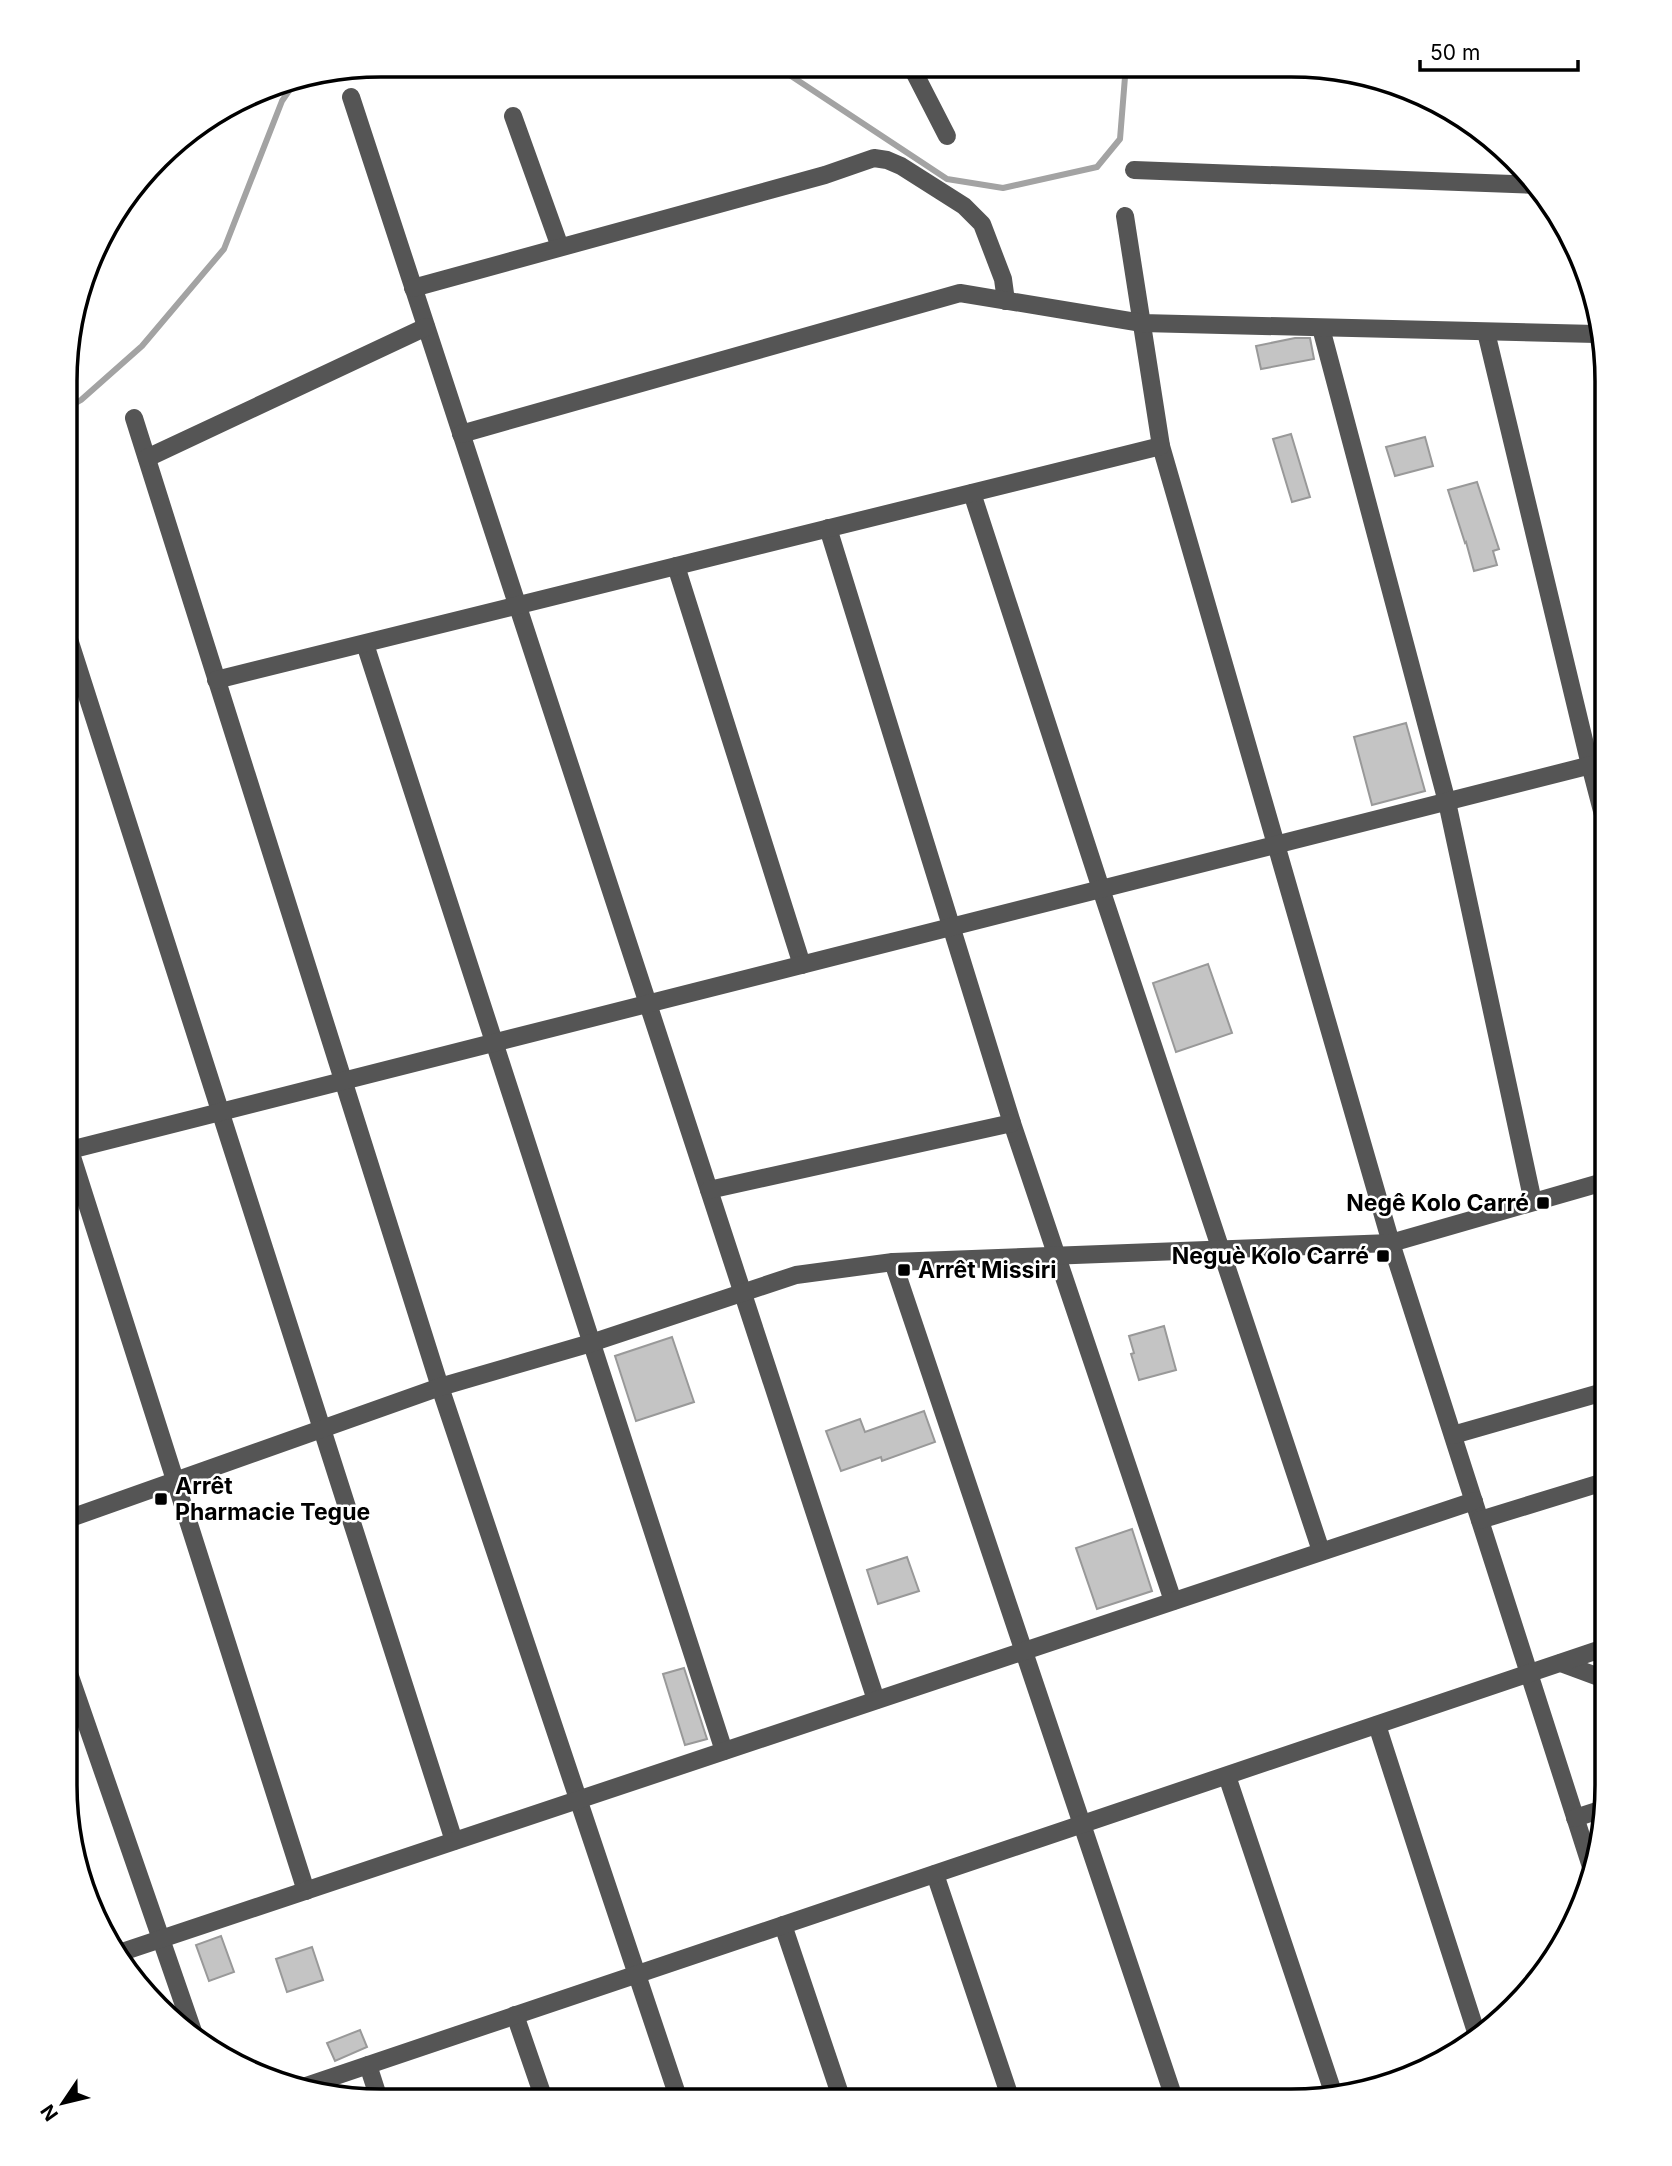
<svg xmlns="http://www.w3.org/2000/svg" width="1672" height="2166" font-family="Inter,sans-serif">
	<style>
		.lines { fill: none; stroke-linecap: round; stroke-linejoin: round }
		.stream { stroke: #a3a3a3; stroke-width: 6 }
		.building { fill: #c4c4c4; stroke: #999; stroke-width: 2 }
		.minor { stroke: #555; stroke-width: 18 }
		.poi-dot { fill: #000; stroke: #fff; stroke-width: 2.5 }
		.labels { text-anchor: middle; stroke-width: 5; stroke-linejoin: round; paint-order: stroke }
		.poi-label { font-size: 23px; font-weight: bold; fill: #000; stroke: #fff; text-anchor: end }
		.rim { fill: none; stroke: #000; stroke-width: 3.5 }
	</style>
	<rect width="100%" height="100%" fill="#fff"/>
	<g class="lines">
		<!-- stream -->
		<g class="stream">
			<path d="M577,65H581"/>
			<path d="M776,66L947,179L1003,188L1097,167L1120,139L1125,77L1133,67"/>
			<path d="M67,408L81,400L142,346L224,249L282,101L297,79"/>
		</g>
	</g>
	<!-- building -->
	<g class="building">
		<path d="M1295,338H1310L1314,359L1261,369L1256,346Z"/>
		<path d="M1291,434L1310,497L1292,502L1273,439Z"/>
		<path d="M1425,437L1433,466L1395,476L1386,447Z"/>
		<path d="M1477,482L1499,549L1493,551L1497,565L1474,571L1466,542L1465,543L1448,490Z"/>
		<path d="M1406,723L1425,791L1372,805L1354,737Z"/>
		<path d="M1208,964L1232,1033L1176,1052L1153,983Z"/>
		<path d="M1164,1326L1176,1370L1139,1380L1131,1354L1134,1353L1129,1336Z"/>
		<path d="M672,1337L694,1402L636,1421L615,1356Z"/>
		<path d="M924,1411L935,1442L882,1461L881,1457L841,1471L826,1431L860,1419L865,1432Z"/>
		<path d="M1132,1529L1152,1591L1097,1609L1076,1548Z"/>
		<path d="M907,1557L919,1591L878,1604L867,1570Z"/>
		<path d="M684,1668L707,1739L685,1745L663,1674Z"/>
		<path d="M221,1936L234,1972L209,1981L196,1945Z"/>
		<path d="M312,1947L323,1980L287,1992L276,1959Z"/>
		<path d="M360,2030L367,2047L335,2061L327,2043Z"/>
	</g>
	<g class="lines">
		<!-- minor -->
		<g class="minor">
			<path d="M911,66L947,136"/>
			<path d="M351,97L876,1700"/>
			<path d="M513,116L560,247"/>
			<path d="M1134,170L1537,185"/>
			<path d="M1125,216L1161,446L1391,1243L1593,1873"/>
			<path d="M413,288L825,175L874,158L887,160L901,166L964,206L982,224L1003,279L1006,301"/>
			<path d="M1321,328L1447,802L1533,1202"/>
			<path d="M1486,332L1590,765L1607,830"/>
			<path d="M134,418L440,1387L679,2100"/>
			<path d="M461,434L960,293L1142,323L1596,334"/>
			<path d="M147,458L426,327"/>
			<path d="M972,493L1101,889L1321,1551"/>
			<path d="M828,528L1012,1123L1173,1601"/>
			<path d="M676,566L802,965"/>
			<path d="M67,633L454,1841"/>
			<path d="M365,644L724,1751"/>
			<path d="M216,680L1161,446"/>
			<path d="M66,1138L306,1891"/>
			<path d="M66,1151L1607,761"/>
			<path d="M709,1190L1012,1123"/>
			<path d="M893,1262L1175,2101"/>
			<path d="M1453,1435L1607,1391"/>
			<path d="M65,1520L440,1387L591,1343L796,1275L893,1262L1391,1243L1607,1181"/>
			<path d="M1480,1520L1607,1481"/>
			<path d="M65,1662L196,2040"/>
			<path d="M1561,1663L1607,1680"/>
			<path d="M1377,1725L1478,2038"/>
			<path d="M1227,1776L1333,2092"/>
			<path d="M1575,1818L1606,1808"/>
			<path d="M935,1874L1011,2100"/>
			<path d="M783,1925L842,2100"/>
			<path d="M116,1954L1474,1501"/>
			<path d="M515,2015L544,2099"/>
			<path d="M368,2065L379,2099"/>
			<path d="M306,2086L1607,1647"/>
		</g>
	</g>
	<!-- markers -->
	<g class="poi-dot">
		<rect x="1536" y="1196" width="14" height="14" rx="3.5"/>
		<rect x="1376" y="1249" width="14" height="14" rx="3.5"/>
		<rect x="897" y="1263" width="14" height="14" rx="3.5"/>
		<rect x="154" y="1492" width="14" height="14" rx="3.5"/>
	</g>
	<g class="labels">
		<!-- poi labels -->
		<g class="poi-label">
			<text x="1529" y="1211">Negê Kolo Carré</text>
			<text x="1369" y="1264">Neguè Kolo Carré</text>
			<text x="918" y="1278" text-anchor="start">Arrêt Missiri</text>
			<text x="175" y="1494" text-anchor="start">Arrêt<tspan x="175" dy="26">Pharmacie Tegue</tspan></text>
		</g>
	</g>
	<!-- crop -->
	<path d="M0 0H1672V2166H0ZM381 77H1291A304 304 0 0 1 1595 381V1785A304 304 0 0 1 1291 2089H381A304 304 0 0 1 77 1785V381A304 304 0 0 1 381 77Z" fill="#fff" fill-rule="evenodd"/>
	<path class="rim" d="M381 77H1291A304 304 0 0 1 1595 381V1785A304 304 0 0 1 1291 2089H381A304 304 0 0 1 77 1785V381A304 304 0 0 1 381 77Z"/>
	<!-- north arrow -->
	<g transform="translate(63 2103) rotate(235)" stroke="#ffffff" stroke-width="5" paint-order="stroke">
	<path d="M0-5L12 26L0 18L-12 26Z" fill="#000000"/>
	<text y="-10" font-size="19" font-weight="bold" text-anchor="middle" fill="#000000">N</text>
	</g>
	<!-- scale -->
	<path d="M1420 60v10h158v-10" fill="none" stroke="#000000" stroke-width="3.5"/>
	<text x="1430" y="60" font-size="21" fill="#000000" stroke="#ffffff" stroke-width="5" paint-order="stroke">50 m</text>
</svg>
